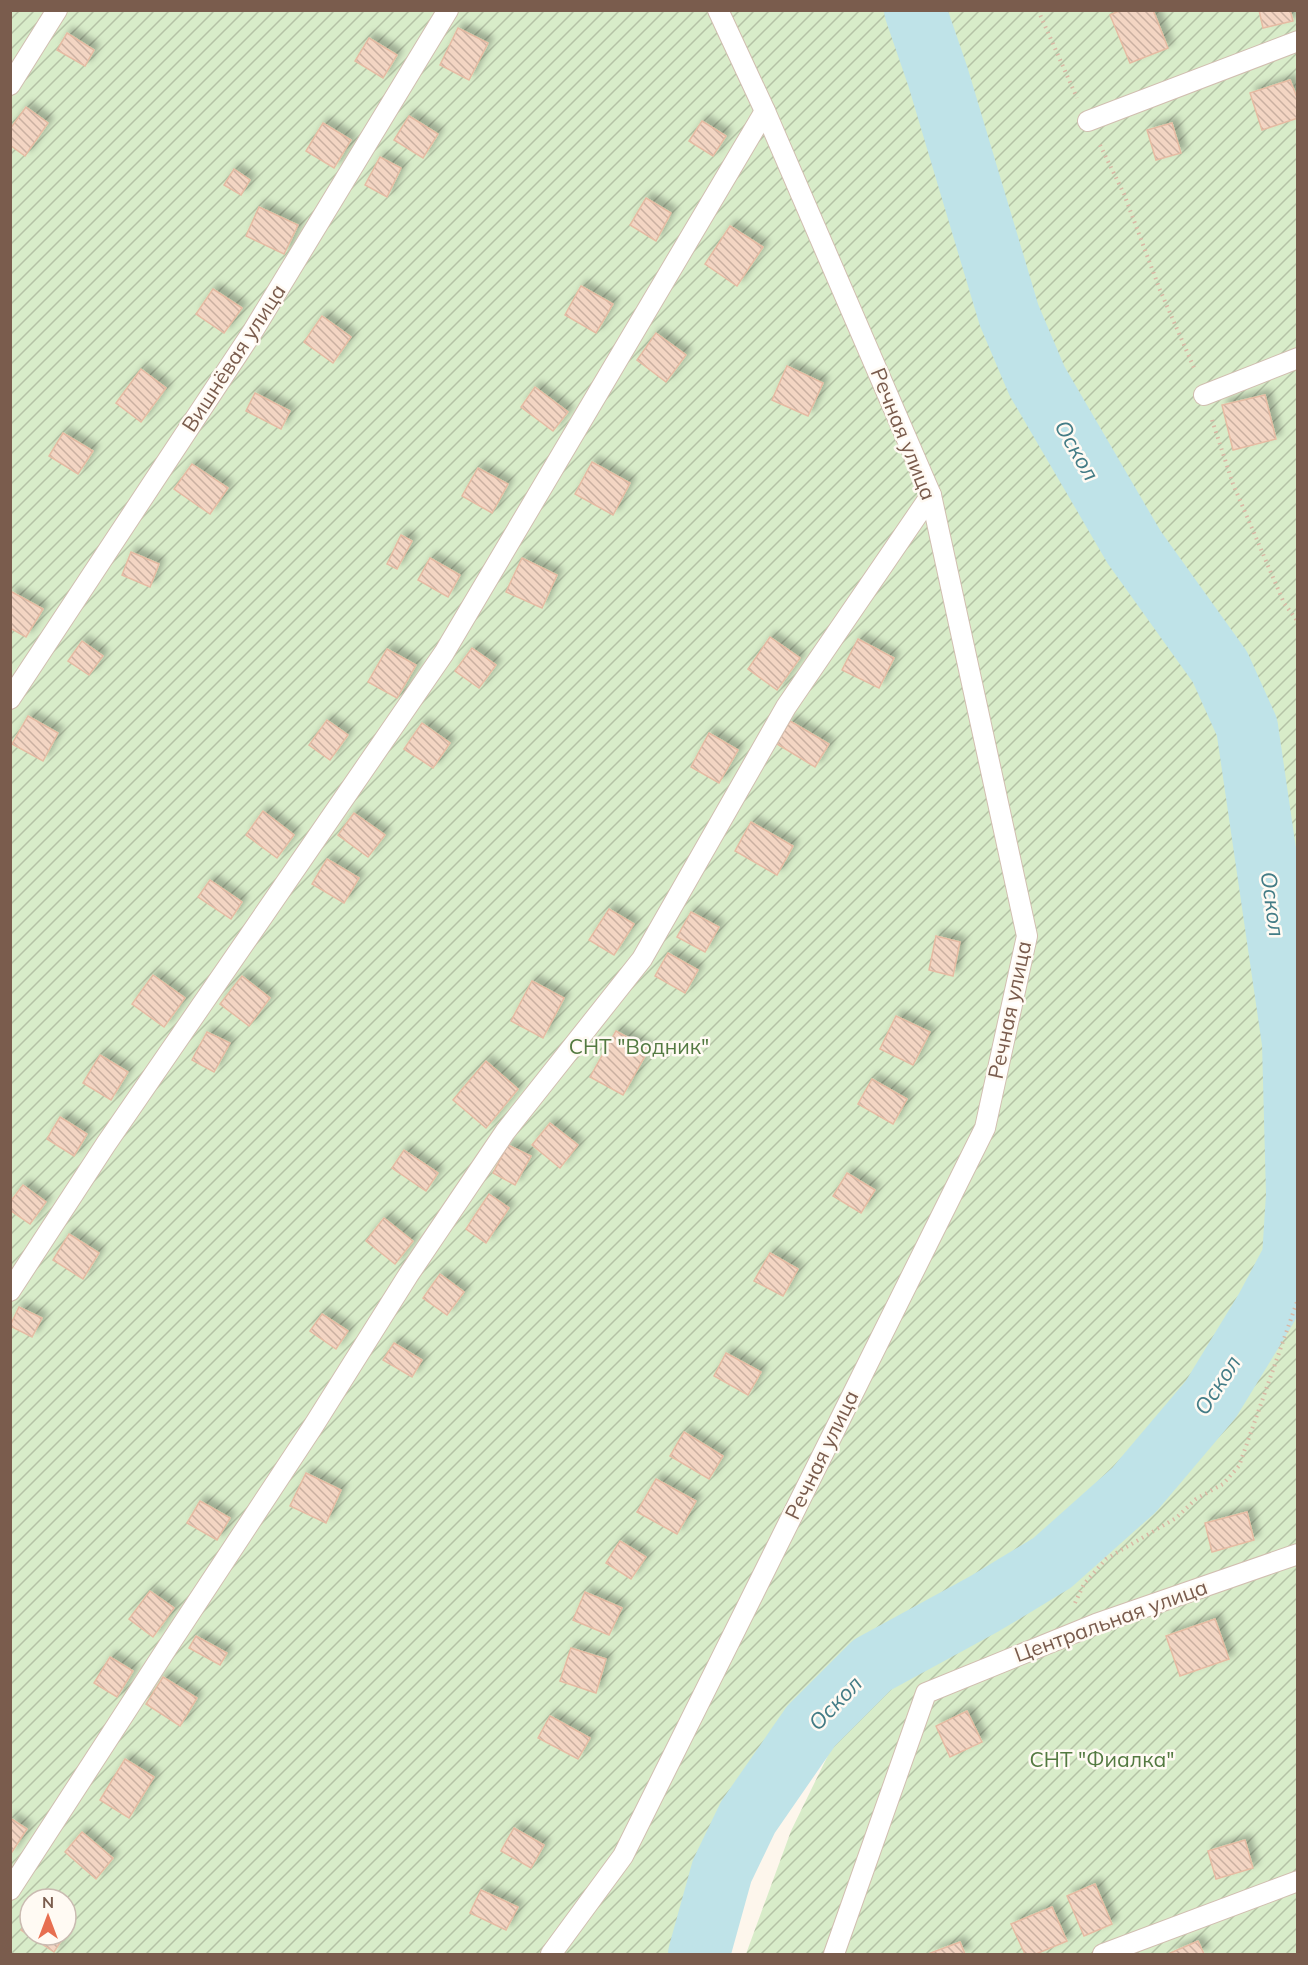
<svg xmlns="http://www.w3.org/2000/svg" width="1308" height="1965" font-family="Mulish,sans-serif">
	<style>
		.garden { fill: url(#garden-furrows); fill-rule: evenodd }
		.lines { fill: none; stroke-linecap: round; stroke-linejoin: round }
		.river { stroke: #bfe3e8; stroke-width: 62 }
		.building { fill: url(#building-back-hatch); stroke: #e6bba3; stroke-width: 1.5; filter: url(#shadow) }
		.lane-casing { stroke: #d1beb0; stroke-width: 22 }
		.path { stroke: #d9b8a5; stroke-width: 4; stroke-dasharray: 1.5 4.5; stroke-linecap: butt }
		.lane { stroke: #fff; stroke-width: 20 }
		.labels { text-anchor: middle; stroke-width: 5; stroke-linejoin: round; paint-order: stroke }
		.street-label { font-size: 21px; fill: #7a5c4d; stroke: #fffaf3 }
		.park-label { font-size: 21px; fill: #537a41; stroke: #fffaf3 }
		.water-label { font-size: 22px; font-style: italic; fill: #437c86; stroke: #fffaf3 }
	</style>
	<defs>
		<pattern id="garden-furrows" width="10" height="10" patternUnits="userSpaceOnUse" patternTransform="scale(1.5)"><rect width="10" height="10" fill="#d8ecc9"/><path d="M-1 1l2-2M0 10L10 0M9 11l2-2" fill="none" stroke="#b4c2a5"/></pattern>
		<pattern id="building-back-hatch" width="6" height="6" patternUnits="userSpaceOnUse" patternTransform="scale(1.5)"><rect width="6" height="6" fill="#f3d5c3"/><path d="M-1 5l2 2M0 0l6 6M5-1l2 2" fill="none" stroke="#cab0a1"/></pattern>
		<filter id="shadow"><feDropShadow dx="5.5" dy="-5.5" stdDeviation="3" flood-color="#0004"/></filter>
	</defs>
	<rect width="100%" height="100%" fill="#fdf6ec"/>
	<!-- garden -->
	<g class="garden">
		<path d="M11,11H894L993,317L1020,386L1119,556L1203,673L1226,727L1275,1041V1197L1265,1251L1245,1295L1190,1385L1115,1474L1040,1540L974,1583L855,1641L797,1708L731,1799L703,1869L676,1954H11ZM30,1899H66V1935H30Z"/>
		<path d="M915,11H1297V1954H746L791,1831L872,1665L984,1604L1052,1563L1134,1490L1211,1399L1267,1307L1293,1258L1297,1195L1293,1043L1247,727L1220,667L1134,547L1037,381L1009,315L938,77Z"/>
	</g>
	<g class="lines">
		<!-- river -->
		<path class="river" d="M699,1954L722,1871L748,1817L811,1726L872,1665L984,1604L1052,1563L1134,1490L1211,1399L1267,1307L1293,1258L1297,1195L1293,1043L1247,727L1220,667L1134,547L1037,381L1009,315L938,77L915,10"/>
	</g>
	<!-- building -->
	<g class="building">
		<path d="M1121,10H1153L1168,48L1130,63L1110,15Z"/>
		<path d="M1259,10H1290L1293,21L1263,28Z"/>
		<path d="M458,28L488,43L469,80L440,65Z"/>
		<path d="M67,33L94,50L85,66L57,50Z"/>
		<path d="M369,38L397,55L383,78L355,61Z"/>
		<path d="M1290,80L1298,100V118L1262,130L1250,93Z"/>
		<path d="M26,107L48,123L25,156L10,145V129Z"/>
		<path d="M409,116L438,134L423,158L394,140Z"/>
		<path d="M702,121L726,136L713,156L689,141Z"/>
		<path d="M323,123L351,140L334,168L306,151Z"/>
		<path d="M1172,123L1181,153L1156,160L1147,130Z"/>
		<path d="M380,157L401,168L387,197L365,185Z"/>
		<path d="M234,169L250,180L241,195L224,185Z"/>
		<path d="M646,198L671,213L656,241L630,225Z"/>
		<path d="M259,207L298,225L284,254L246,236Z"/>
		<path d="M730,226L763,247L737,286L705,264Z"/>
		<path d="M581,286L613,304L596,333L565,315Z"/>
		<path d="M213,289L242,308L224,333L196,314Z"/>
		<path d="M322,316L351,337L333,363L304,342Z"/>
		<path d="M656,333L686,355L666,382L637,360Z"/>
		<path d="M787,366L823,383L808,416L772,400Z"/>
		<path d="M141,369L166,388L141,422L116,403Z"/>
		<path d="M535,387L568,412L553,431L521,407Z"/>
		<path d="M255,393L290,411L281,429L246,411Z"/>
		<path d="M1265,395L1276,439L1233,450L1222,405Z"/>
		<path d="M63,433L93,451L78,474L49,456Z"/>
		<path d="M592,462L630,483L613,515L575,494Z"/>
		<path d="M192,464L228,488L210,514L174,489Z"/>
		<path d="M478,468L508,484L492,513L462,496Z"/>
		<path d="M401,535L412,541L397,569L387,564Z"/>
		<path d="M131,552L159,564L150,587L122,575Z"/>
		<path d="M430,558L460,575L448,597L418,580Z"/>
		<path d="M522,558L557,575L542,608L506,592Z"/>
		<path d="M12,592L43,609L26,637L10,628V595Z"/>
		<path d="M770,637L800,658L777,690L748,669Z"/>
		<path d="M858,639L894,658L879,688L842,670Z"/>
		<path d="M82,641L103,656L89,675L68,661Z"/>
		<path d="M472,648L496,665L479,688L455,671Z"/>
		<path d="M387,649L416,665L397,698L368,682Z"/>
		<path d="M28,716L58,733L43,761L12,744Z"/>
		<path d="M327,720L348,735L330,760L309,745Z"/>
		<path d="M790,721L829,744L815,767L777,744Z"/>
		<path d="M422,723L450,743L433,768L404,749Z"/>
		<path d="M709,733L738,750L719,783L691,767Z"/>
		<path d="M263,811L294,835L277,858L246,835Z"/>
		<path d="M354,813L385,835L368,857L338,835Z"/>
		<path d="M751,822L793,846L777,875L735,851Z"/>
		<path d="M327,859L359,878L344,903L312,884Z"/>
		<path d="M210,880L242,902L231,919L198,897Z"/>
		<path d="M609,909L634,924L614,955L589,940Z"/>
		<path d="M691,912L719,927L705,952L677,937Z"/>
		<path d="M936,936L960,942L953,976L929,970Z"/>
		<path d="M668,953L698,970L685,993L655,976Z"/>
		<path d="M153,975L185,998L164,1027L132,1004Z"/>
		<path d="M242,976L270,998L249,1026L220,1004Z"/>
		<path d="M532,981L564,998L543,1038L511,1021Z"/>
		<path d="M896,1016L930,1032L913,1065L880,1049Z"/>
		<path d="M616,1031L649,1049L623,1095L590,1077Z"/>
		<path d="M207,1032L230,1043L214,1072L192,1060Z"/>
		<path d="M100,1055L128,1072L111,1100L83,1083Z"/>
		<path d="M486,1061L518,1089L486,1128L453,1100Z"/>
		<path d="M872,1079L907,1099L893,1124L858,1104Z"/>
		<path d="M60,1117L87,1134L74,1156L47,1139Z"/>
		<path d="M550,1123L578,1145L560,1168L532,1145Z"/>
		<path d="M508,1145L531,1156L515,1185L493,1173Z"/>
		<path d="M404,1150L438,1173L426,1191L392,1168Z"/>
		<path d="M847,1173L875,1190L861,1213L833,1196Z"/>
		<path d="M23,1185L46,1202L30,1224L10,1210V1202Z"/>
		<path d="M489,1194L509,1208L486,1243L466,1229Z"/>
		<path d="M384,1218L413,1241L395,1264L366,1241Z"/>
		<path d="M69,1234L99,1253L83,1279L53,1260Z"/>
		<path d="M770,1253L798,1269L783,1296L754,1281Z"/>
		<path d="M440,1274L464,1292L447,1315L423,1298Z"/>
		<path d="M19,1307L42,1318L32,1337L10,1326Z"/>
		<path d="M322,1314L348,1331L336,1349L310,1331Z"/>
		<path d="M394,1343L422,1360L412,1377L383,1360Z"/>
		<path d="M726,1353L761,1372L748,1395L714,1376Z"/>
		<path d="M684,1432L723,1456L709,1479L670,1456Z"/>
		<path d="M306,1473L341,1490L326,1523L290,1506Z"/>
		<path d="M656,1479L696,1501L677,1534L637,1512Z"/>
		<path d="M200,1501L230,1518L217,1540L187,1523Z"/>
		<path d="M1247,1512L1254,1540L1212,1552L1205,1523Z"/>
		<path d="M620,1541L646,1557L631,1579L606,1563Z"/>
		<path d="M150,1591L174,1608L153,1637L129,1619Z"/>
		<path d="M585,1592L622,1608L609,1635L573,1620Z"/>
		<path d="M1215,1619L1229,1659L1180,1676L1166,1636Z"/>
		<path d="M196,1636L227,1653L220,1665L189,1648Z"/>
		<path d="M571,1648L606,1659L596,1693L560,1681Z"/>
		<path d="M110,1657L133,1671L117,1697L94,1683Z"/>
		<path d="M163,1677L197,1698L180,1726L146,1704Z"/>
		<path d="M967,1711L982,1742L950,1757L936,1726Z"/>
		<path d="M550,1716L590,1738L578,1759L538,1738Z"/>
		<path d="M125,1759L154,1777L129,1818L100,1800Z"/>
		<path d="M10,1818L27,1829L10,1855Z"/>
		<path d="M514,1828L544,1845L531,1868L501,1851Z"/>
		<path d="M82,1832L113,1858L96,1879L65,1852Z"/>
		<path d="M1245,1840L1253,1868L1216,1879L1208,1851Z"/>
		<path d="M1095,1884L1112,1924L1084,1936L1067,1896Z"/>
		<path d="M481,1890L518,1907L506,1930L470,1913Z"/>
		<path d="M1052,1907L1067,1941L1036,1954H1025L1011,1924Z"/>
		<path d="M30,1917V1935H65L54,1952L21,1930Z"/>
		<path d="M1198,1941L1204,1954H1168Z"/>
		<path d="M960,1942L965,1954H928Z"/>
	</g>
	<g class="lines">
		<!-- lane casing -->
		<g class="lane-casing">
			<g id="lane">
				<path d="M10,85L57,10"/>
				<path d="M1088,121L1298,41"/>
				<path d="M1204,395L1298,358"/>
				<path d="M10,699L253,331L448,10"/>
				<path d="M10,1291L106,1144L444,653L765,111"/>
				<path d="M10,1890L167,1648L314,1425L409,1274L505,1132L642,959L786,707L931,495"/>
				<path d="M551,1954L623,1856L985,1128L1027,936L931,495L765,111L718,10"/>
				<path d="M834,1954L926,1693L1096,1624L1298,1554"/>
				<path d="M1103,1954L1298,1881"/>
			</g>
		</g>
		<!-- path -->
		<g class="path">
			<path d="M1038,10L1077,98"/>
			<path d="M1100,145L1124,194L1160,290L1195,370"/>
			<path d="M1212,420L1233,484L1284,603L1298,622"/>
			<path d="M1075,1603L1084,1584L1106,1559L1176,1518L1196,1499L1223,1484L1239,1466L1298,1299"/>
		</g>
		<!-- lane -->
		<use href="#lane" class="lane"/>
	</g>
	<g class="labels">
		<!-- street labels -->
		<g class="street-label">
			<text transform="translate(234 358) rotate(-57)" y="7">Вишнёвая улица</text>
			<text transform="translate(903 434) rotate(68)" y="7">Речная улица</text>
			<text transform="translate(1010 1010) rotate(-78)" y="7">Речная улица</text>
			<text transform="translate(822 1455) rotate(-64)" y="7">Речная улица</text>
			<text transform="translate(1111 1621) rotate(-20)" y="7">Центральная улица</text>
		</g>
		<!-- park labels -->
		<g class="park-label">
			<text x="639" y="1054">СНТ "Водник"</text>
			<text x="1102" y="1767">СНТ "Фиалка"</text>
		</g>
		<!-- water labels -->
		<g class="water-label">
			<text transform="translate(1077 450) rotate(60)" y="8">Оскол</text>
			<text transform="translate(1273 904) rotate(82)" y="8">Оскол</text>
			<text transform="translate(1217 1385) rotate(-57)" y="8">Оскол</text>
			<text transform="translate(835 1703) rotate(-46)" y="8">Оскол</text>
		</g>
	</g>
	<!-- border -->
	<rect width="1308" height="1965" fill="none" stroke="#7a5c4d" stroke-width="24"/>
	<!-- north arrow -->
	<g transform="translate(48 1917)"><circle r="28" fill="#fffaf3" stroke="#cabbb1" stroke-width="1.5"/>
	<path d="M0-4.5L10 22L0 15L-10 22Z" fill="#e76f51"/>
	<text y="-9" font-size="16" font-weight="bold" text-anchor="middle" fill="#7a5c4d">N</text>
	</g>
</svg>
